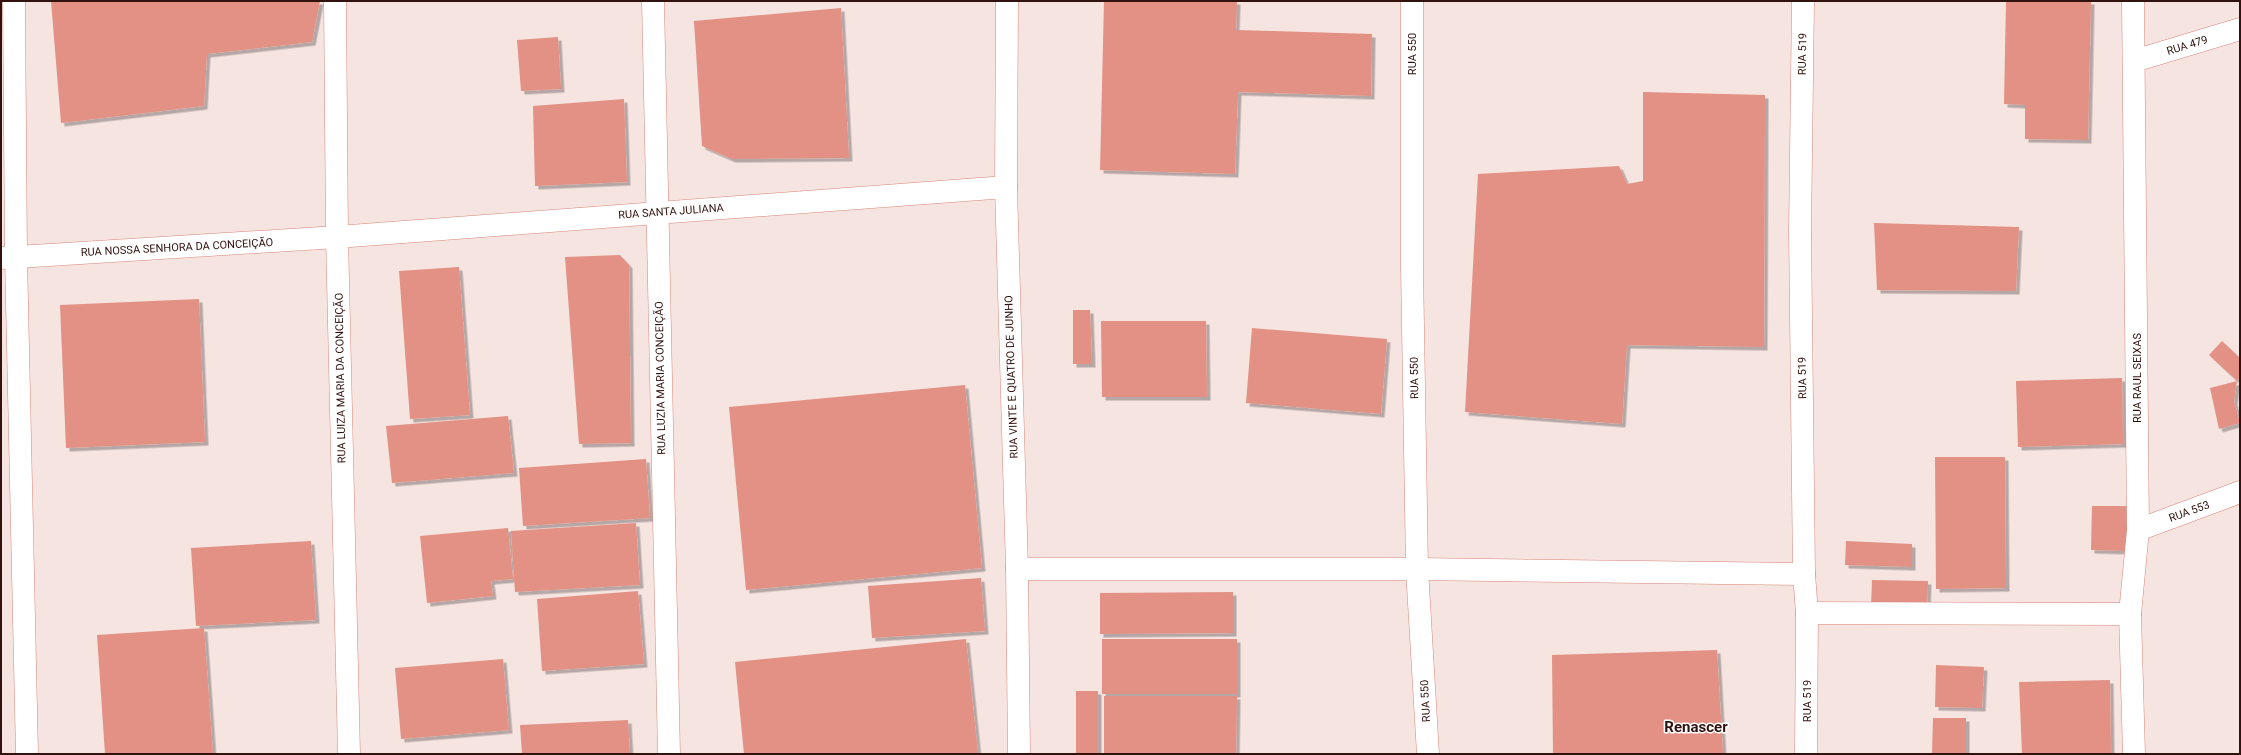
<svg xmlns="http://www.w3.org/2000/svg" width="2241" height="755" font-family="Roboto,sans-serif">
	<style>
		.building { fill: #e29184; filter: url(#shadow) }
		.lines { fill: none; stroke-linecap: round; stroke-linejoin: round }
		.minor-casing { stroke: #d6867a; stroke-width: 23 }
		.minor { stroke: #fff; stroke-width: 22 }
		.labels { text-anchor: middle; stroke-width: 3; stroke-linejoin: round; paint-order: stroke }
		.street-label { font-size: 11px; fill: #31120e; stroke: #fff }
		.district-label { font-size: 15px; font-weight: bold; fill: #31120e; stroke: #fff }
	</style>
	<defs>
		<filter id="shadow"><feDropShadow dx="3.5" dy="3.5" stdDeviation="0" flood-color="#0004"/></filter>
	</defs>
	<rect width="100%" height="100%" fill="#f6e4e1"/>
	<!-- building -->
	<g class="building">
		<path d="M51,1H320L312,42L207,54L204,106L61,123Z"/>
		<path d="M1104,1H1237L1236,30L1372,34L1371,96L1238,92L1235,174L1100,170Z"/>
		<path d="M2006,1H2091L2088,140L2025,139V105L2004,104Z"/>
		<path d="M841,8L849,158L732,159L702,146L694,21Z"/>
		<path d="M558,37L561,89L521,91L517,40Z"/>
		<path d="M1643,92L1765,95L1764,347L1627,345L1622,424L1465,412L1478,174L1619,166L1627,184L1643,181Z"/>
		<path d="M624,99L627,182L535,186L533,106Z"/>
		<path d="M1874,223L2019,227L2016,291L1877,290Z"/>
		<path d="M620,255L629,265L631,443L579,444L565,257Z"/>
		<path d="M459,267L470,415L410,419L399,271Z"/>
		<path d="M199,299L205,442L66,448L60,305Z"/>
		<path d="M1073,310H1090L1092,364H1073Z"/>
		<path d="M1101,321H1206L1207,397H1102Z"/>
		<path d="M1252,328L1387,339L1381,414L1246,403Z"/>
		<path d="M2222,341L2240,358V377L2237,381L2209,355Z"/>
		<path d="M2122,378L2123,444L2018,447L2016,381Z"/>
		<path d="M2237,381L2234,401L2240,423L2219,429L2210,388Z"/>
		<path d="M965,385L982,568L746,590L729,407Z"/>
		<path d="M508,416L514,473L392,483L386,426Z"/>
		<path d="M1935,457H2005L2006,588L1936,589Z"/>
		<path d="M646,459L650,518L523,526L519,468Z"/>
		<path d="M2092,506H2128L2127,551L2091,550Z"/>
		<path d="M636,523L640,585L515,592L511,531Z"/>
		<path d="M508,528L513,579L491,581L493,596L427,603L420,536Z"/>
		<path d="M311,541L316,620L196,626L191,548Z"/>
		<path d="M1846,541L1912,544V567L1845,565Z"/>
		<path d="M981,578L985,631L872,638L868,586Z"/>
		<path d="M1872,580L1928,581L1927,608L1871,607Z"/>
		<path d="M638,591L644,664L542,671L537,599Z"/>
		<path d="M1233,592V633L1100,634V593Z"/>
		<path d="M204,628L213,754H105L97,635Z"/>
		<path d="M966,639L978,754H744L735,662Z"/>
		<rect x="1102" y="639" width="135" height="55"/>
		<path d="M1717,650L1723,754H1553L1552,655Z"/>
		<path d="M503,659L509,730L401,739L395,668Z"/>
		<path d="M1936,665L1984,667L1982,708L1935,707Z"/>
		<path d="M2110,680L2111,754H2022L2019,682Z"/>
		<rect x="1076" y="691" width="22" height="63"/>
		<path d="M1104,696H1237L1236,754H1104Z"/>
		<path d="M1933,718H1966V754H1932Z"/>
		<path d="M628,720L630,754H522L520,725Z"/>
	</g>
	<g class="lines">
		<!-- minor casing -->
		<g class="minor-casing">
			<g id="minor">
				<path d="M14,1L16,257L27,754"/>
				<path d="M335,1L337,237L349,754"/>
				<path d="M653,1L669,754"/>
				<path d="M1007,1L1006,187L1017,569L1019,754"/>
				<path d="M1412,1V267L1417,569L1428,754"/>
				<path d="M1803,1L1800,231L1804,574L1807,613L1806,754"/>
				<path d="M2133,1L2138,530L2130,614L2134,754"/>
				<path d="M2134,61L2240,29"/>
				<path d="M1,258L337,237L1006,187"/>
				<path d="M2138,530L2240,492"/>
				<path d="M1017,569H1417L1804,574"/>
				<path d="M1807,613L2130,614"/>
			</g>
		</g>
		<!-- minor -->
		<use href="#minor" class="minor"/>
	</g>
	<g class="labels">
		<!-- street labels -->
		<g class="street-label">
			<text transform="translate(2187 45) rotate(-17)" y="4">RUA 479</text>
			<text transform="translate(1412 54) rotate(-90)" y="4">RUA 550</text>
			<text transform="translate(1802 54) rotate(-89)" y="4">RUA 519</text>
			<text transform="translate(671 211) rotate(-4)" y="4">RUA SANTA JULIANA</text>
			<text transform="translate(177 247) rotate(-3)" y="4">RUA NOSSA SENHORA DA CONCEIÇÃO</text>
			<text transform="translate(1011 377) rotate(-92)" y="4">RUA VINTE E QUATRO DE JUNHO</text>
			<text transform="translate(340 378) rotate(-91)" y="4">RUA LUIZA MARIA DA CONCEIÇÃO</text>
			<text transform="translate(660 378) rotate(-91)" y="4">RUA LUZIA MARIA CONCEIÇÃO</text>
			<text transform="translate(1414 378) rotate(-91)" y="4">RUA 550</text>
			<text transform="translate(1802 378) rotate(-91)" y="4">RUA 519</text>
			<text transform="translate(2137 378) rotate(-90)" y="4">RUA RAUL SEIXAS</text>
			<text transform="translate(2189 511) rotate(-20)" y="4">RUA 553</text>
			<text transform="translate(1425 701) rotate(-93)" y="4">RUA 550</text>
			<text transform="translate(1807 701) rotate(-90)" y="4">RUA 519</text>
		</g>
		<!-- district labels -->
		<g class="district-label">
			<text x="1696" y="732">Renascer</text>
		</g>
	</g>
	<!-- border -->
	<rect width="2241" height="755" fill="none" stroke="#31120e" stroke-width="4"/>
</svg>
